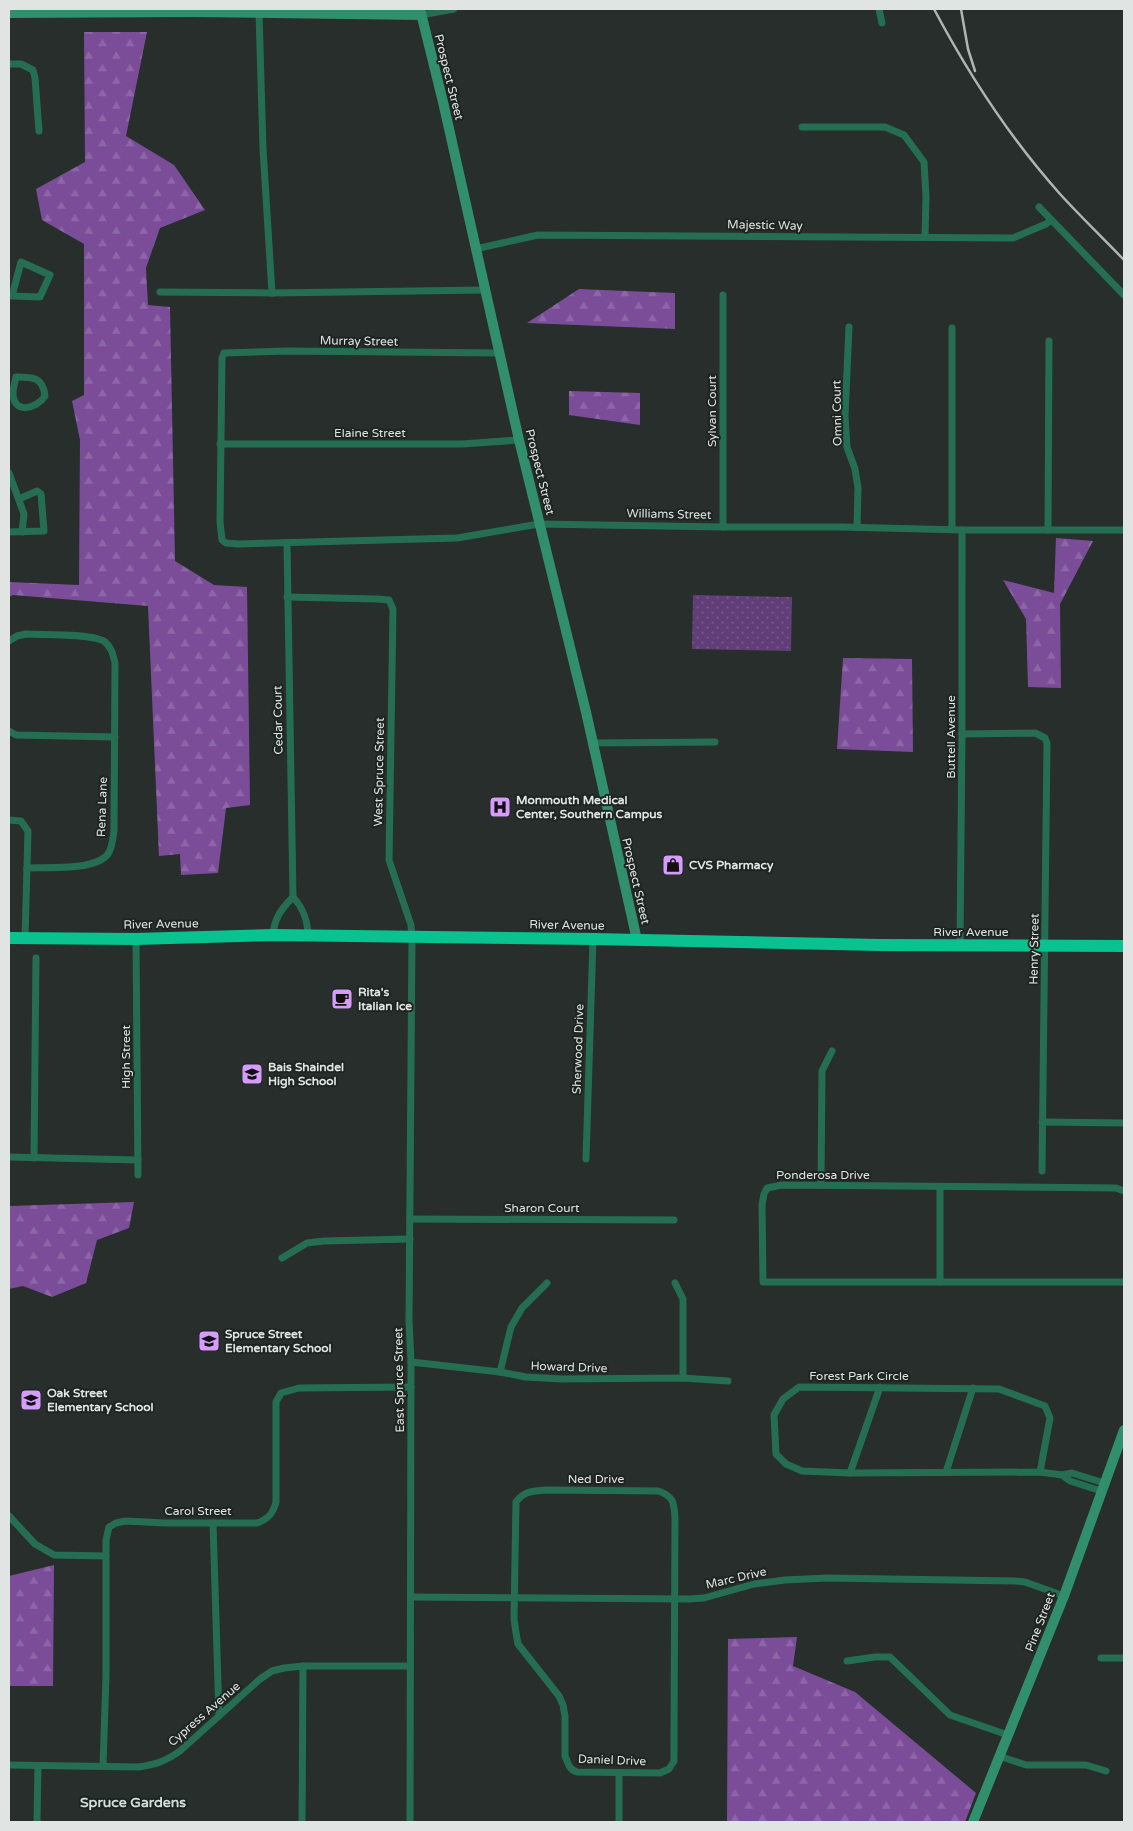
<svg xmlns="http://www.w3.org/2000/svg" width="1133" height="1831" font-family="'Varela Round',sans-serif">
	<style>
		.grass { fill: url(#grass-dots) }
		.forest { fill: url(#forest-firs) }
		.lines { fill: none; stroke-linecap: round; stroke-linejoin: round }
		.street { stroke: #256e54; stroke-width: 7 }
		.secondary { stroke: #328f6d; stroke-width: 10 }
		.highway { stroke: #0ac28f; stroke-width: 12 }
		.rail { stroke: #b0b5b3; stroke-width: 2.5 }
		.labels { text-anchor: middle; stroke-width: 4; stroke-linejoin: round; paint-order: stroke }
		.street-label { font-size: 12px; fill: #e0e5e3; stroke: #1d2421 }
		.poi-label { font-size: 12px; font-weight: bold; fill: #e0e5e3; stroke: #1d2421; text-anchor: start }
		.neighbourhood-label { font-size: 14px; font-weight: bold; fill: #d5deda; stroke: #1d2421 }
	</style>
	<defs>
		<pattern id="grass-dots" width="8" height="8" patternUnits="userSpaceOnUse" patternTransform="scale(1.25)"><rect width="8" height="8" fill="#613e77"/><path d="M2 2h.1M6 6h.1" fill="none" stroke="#775a8a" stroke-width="1.8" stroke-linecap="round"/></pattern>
		<pattern id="forest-firs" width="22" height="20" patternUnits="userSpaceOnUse" patternTransform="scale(1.25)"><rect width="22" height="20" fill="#7b4d99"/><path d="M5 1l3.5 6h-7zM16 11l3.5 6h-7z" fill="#8d66a7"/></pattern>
	</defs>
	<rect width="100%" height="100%" fill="#272e2b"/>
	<!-- grass -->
	<path class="grass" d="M693,595L792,597L791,651L692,649Z"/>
	<!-- forest -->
	<g class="forest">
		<path d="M84,32H147L126,136L174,165L205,210L160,228L146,268L148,305L170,307L175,561L214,585L247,587L250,805L226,808L218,873L181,875L180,854L159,856L148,606L13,595L9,597V582L79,585L80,440L72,401L84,395V244L42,220L36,189L85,162Z"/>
		<path d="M579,289L675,293V329L527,323Z"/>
		<path d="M569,391L640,393V425L569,415Z"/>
		<path d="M1056,538L1093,541L1060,604L1061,688L1028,687L1026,619L1003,580L1054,593Z"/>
		<path d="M843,658L912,659L913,752L837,749Z"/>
		<path d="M134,1202L129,1228L97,1240L86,1283L52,1297L23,1286L9,1289V1206Z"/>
		<path d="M54,1565L53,1686H9V1576Z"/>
		<path d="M797,1637L793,1666L855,1692L976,1793L965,1822H727L728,1639Z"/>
	</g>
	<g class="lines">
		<!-- street -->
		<g class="street">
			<path d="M879,9L882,23"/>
			<path d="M259,13L263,149L272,293"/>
			<path d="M421,15L454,9"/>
			<path d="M9,64H21L33,70L35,78L39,131"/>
			<path d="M802,127H885L904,135L924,162L926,197L925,237"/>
			<path d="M1039,207L1124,295"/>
			<path d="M475,249L538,235L1013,238L1046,224L1051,220"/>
			<path d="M21,262L50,275L40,297L12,296Z"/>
			<path d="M160,292L272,293L485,290"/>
			<path d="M849,327L845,416L847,447L855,469L858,488L857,527"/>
			<path d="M952,328V529"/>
			<path d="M499,353L287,351L224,353L222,358L220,522L222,540L226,543L238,544L457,538L539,524L723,527H842L962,530H1124"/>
			<path d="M16,377C33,377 43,377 45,396C37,409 13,415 13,393C13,388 15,382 16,377Z"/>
			<path d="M220,444H462L519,440"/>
			<path d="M9,473L24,514L22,532"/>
			<path d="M723,527V295"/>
			<path d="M1048,530L1049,341"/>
			<path d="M9,532L44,531L41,494L37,491L19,499"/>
			<path d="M287,543L293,897C304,909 308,921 308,937"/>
			<path d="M287,597L377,599L389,600L393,609L389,860L411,925L412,937L409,1321L411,1362L410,1822"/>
			<path d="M9,641L17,636L26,634C42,635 94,633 105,642C112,648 113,655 115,663L114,831C113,839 112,848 108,854C95,871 48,867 27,868"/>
			<path d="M9,731L16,735L115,737"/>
			<path d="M962,734L1035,733L1045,738L1047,743L1042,1171"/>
			<path d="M592,743L715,742"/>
			<path d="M9,820L21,821L28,831L25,938"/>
			<path d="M273,935C274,919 281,909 293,897"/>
			<path d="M136,939L138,1175"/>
			<path d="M960,945L962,734V530"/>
			<path d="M1042,1122L1124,1123"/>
			<path d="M9,1157L138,1160"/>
			<path d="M34,1158L36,958"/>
			<path d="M586,1159L593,939"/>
			<path d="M821,1185L822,1071L832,1051"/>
			<path d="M1124,1191L1116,1188L782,1185L767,1188L764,1194L762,1205L763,1282H1124"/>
			<path d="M410,1219L674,1220"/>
			<path d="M282,1258L307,1243L324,1241L410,1239"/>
			<path d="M940,1282V1187"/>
			<path d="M675,1283L683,1299V1378"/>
			<path d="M411,1362L500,1372L526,1377L561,1379L683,1378L728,1381"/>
			<path d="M500,1372L511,1327L522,1308L547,1283"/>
			<path d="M946,1472L973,1388"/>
			<path d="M1040,1472L1050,1418L1045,1406L999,1389L799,1387L783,1399L774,1415L776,1454L786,1464L802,1471L850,1473L1040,1472L1062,1475L1072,1473L1104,1483"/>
			<path d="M850,1473L880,1387"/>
			<path d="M1062,1475L1070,1481L1101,1491"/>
			<path d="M545,1490L658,1491C674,1496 674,1503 675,1518L674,1738V1761L669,1769L660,1773L577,1772C569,1770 568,1763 565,1756V1716L563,1705L559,1696L518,1644L516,1633L514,1619L516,1502C524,1491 533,1491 545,1490Z"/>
			<path d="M9,1516L35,1544L54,1555L106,1556"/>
			<path d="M213,1523L219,1716"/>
			<path d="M411,1597L689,1599L704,1598L754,1584L785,1580L827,1578L1015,1581L1025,1582L1064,1596"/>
			<path d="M1101,1658H1124"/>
			<path d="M847,1661L875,1657H890L950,1715L1008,1735"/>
			<path d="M999,1756L1026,1765H1086L1106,1771"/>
			<path d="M9,1765L138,1767C155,1765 166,1761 180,1751L260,1679L272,1671L284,1668L303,1666H410"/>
			<path d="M103,1766L106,1676V1540L109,1527L116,1523L126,1521L165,1523H257C268,1519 273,1514 276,1502V1402L281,1393L299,1388L411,1387"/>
			<path d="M37,1822L38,1766"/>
			<path d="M302,1822L303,1666"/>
			<path d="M619,1822V1773"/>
		</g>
		<!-- secondary -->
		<g class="secondary">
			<path d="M420,9L443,102L519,440L586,712L637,940"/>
			<path d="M9,13L192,12L421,15"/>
			<path d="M973,1822L1064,1596L1124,1430"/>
		</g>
		<!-- highway -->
		<path class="highway" d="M9,938L136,939L273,935L593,939L880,945L1124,946"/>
		<!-- rail -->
		<g class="rail">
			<path d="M934,9C969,75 1010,138 1060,194C1081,217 1103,238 1124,260"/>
			<path d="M961,9L968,49L975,71"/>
		</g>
	</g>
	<!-- icons -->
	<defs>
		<g id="hospital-square" transform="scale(1.125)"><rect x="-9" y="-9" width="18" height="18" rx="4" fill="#d59cfb" stroke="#1d2421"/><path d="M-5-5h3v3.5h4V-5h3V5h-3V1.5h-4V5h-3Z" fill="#111"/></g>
		<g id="shop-square" transform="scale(1.125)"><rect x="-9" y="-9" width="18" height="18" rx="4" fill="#d59cfb" stroke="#1d2421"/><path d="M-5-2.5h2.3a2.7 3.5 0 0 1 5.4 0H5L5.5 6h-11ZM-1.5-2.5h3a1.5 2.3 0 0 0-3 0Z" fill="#111"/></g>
		<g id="cafe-square" transform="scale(1.125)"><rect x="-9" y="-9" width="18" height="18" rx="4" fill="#d59cfb" stroke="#1d2421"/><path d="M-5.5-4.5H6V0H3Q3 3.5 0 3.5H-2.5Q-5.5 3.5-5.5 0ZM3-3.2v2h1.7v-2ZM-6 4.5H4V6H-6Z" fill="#111"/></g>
		<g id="school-square" transform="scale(1.125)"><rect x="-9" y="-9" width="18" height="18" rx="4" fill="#d59cfb" stroke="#1d2421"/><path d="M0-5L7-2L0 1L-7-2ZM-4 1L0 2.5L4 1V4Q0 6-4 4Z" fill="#111"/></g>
	</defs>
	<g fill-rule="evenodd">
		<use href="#hospital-square" x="500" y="807"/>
		<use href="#shop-square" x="673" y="865"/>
		<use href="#cafe-square" x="342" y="999"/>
		<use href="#school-square" x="252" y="1074"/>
		<use href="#school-square" x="209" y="1341"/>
		<use href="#school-square" x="31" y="1400"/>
	</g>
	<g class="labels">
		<!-- street labels -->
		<g class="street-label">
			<text transform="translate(449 77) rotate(76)" y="4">Prospect Street</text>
			<text transform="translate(765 225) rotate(1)" y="4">Majestic Way</text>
			<text transform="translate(359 341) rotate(1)" y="4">Murray Street</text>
			<text transform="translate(712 411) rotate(-90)" y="4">Sylvan Court</text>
			<text transform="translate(837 413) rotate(-91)" y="4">Omni Court</text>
			<text x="370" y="437">Elaine Street</text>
			<text transform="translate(540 472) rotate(76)" y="4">Prospect Street</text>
			<text transform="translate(669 514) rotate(1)" y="4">Williams Street</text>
			<text transform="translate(278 720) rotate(-91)" y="4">Cedar Court</text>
			<text transform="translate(951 737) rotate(-90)" y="4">Buttell Avenue</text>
			<text transform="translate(379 772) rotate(-89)" y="4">West Spruce Street</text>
			<text transform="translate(102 807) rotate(-88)" y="4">Rena Lane</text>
			<text transform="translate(636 881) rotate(77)" y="4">Prospect Street</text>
			<text transform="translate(161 924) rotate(-1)" y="4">River Avenue</text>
			<text transform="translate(567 925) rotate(1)" y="4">River Avenue</text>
			<text x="971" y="936">River Avenue</text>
			<text transform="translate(1034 949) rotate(-89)" y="4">Henry Street</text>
			<text transform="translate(578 1049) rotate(-88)" y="4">Sherwood Drive</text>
			<text transform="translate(126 1057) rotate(-90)" y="4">High Street</text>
			<text x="823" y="1179">Ponderosa Drive</text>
			<text x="542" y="1212">Sharon Court</text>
			<text transform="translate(569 1367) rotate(2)" y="4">Howard Drive</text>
			<text x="859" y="1380">Forest Park Circle</text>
			<text transform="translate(399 1380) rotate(-91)" y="4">East Spruce Street</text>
			<text x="596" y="1483">Ned Drive</text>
			<text x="198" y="1515">Carol Street</text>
			<text transform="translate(736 1578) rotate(-13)" y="4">Marc Drive</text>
			<text transform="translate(1040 1622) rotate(-69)" y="4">Pine Street</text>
			<text transform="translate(204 1714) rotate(-41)" y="4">Cypress Avenue</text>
			<text transform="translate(612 1760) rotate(2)" y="4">Daniel Drive</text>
		</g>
		<!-- poi labels -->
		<g class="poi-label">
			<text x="516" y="804">Monmouth Medical<tspan x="516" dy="14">Center, Southern Campus</tspan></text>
			<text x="689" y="869">CVS Pharmacy</text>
			<text x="358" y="996">Rita's<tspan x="358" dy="14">Italian Ice</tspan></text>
			<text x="268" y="1071">Bais Shaindel<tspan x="268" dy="14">High School</tspan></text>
			<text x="225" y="1338">Spruce Street<tspan x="225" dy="14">Elementary School</tspan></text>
			<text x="47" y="1397">Oak Street<tspan x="47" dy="14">Elementary School</tspan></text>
		</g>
		<!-- neighbourhood labels -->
		<g class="neighbourhood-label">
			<text x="133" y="1807">Spruce Gardens</text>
		</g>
	</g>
	<!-- border -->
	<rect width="1133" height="1831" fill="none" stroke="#e0e5e3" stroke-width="20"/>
</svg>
